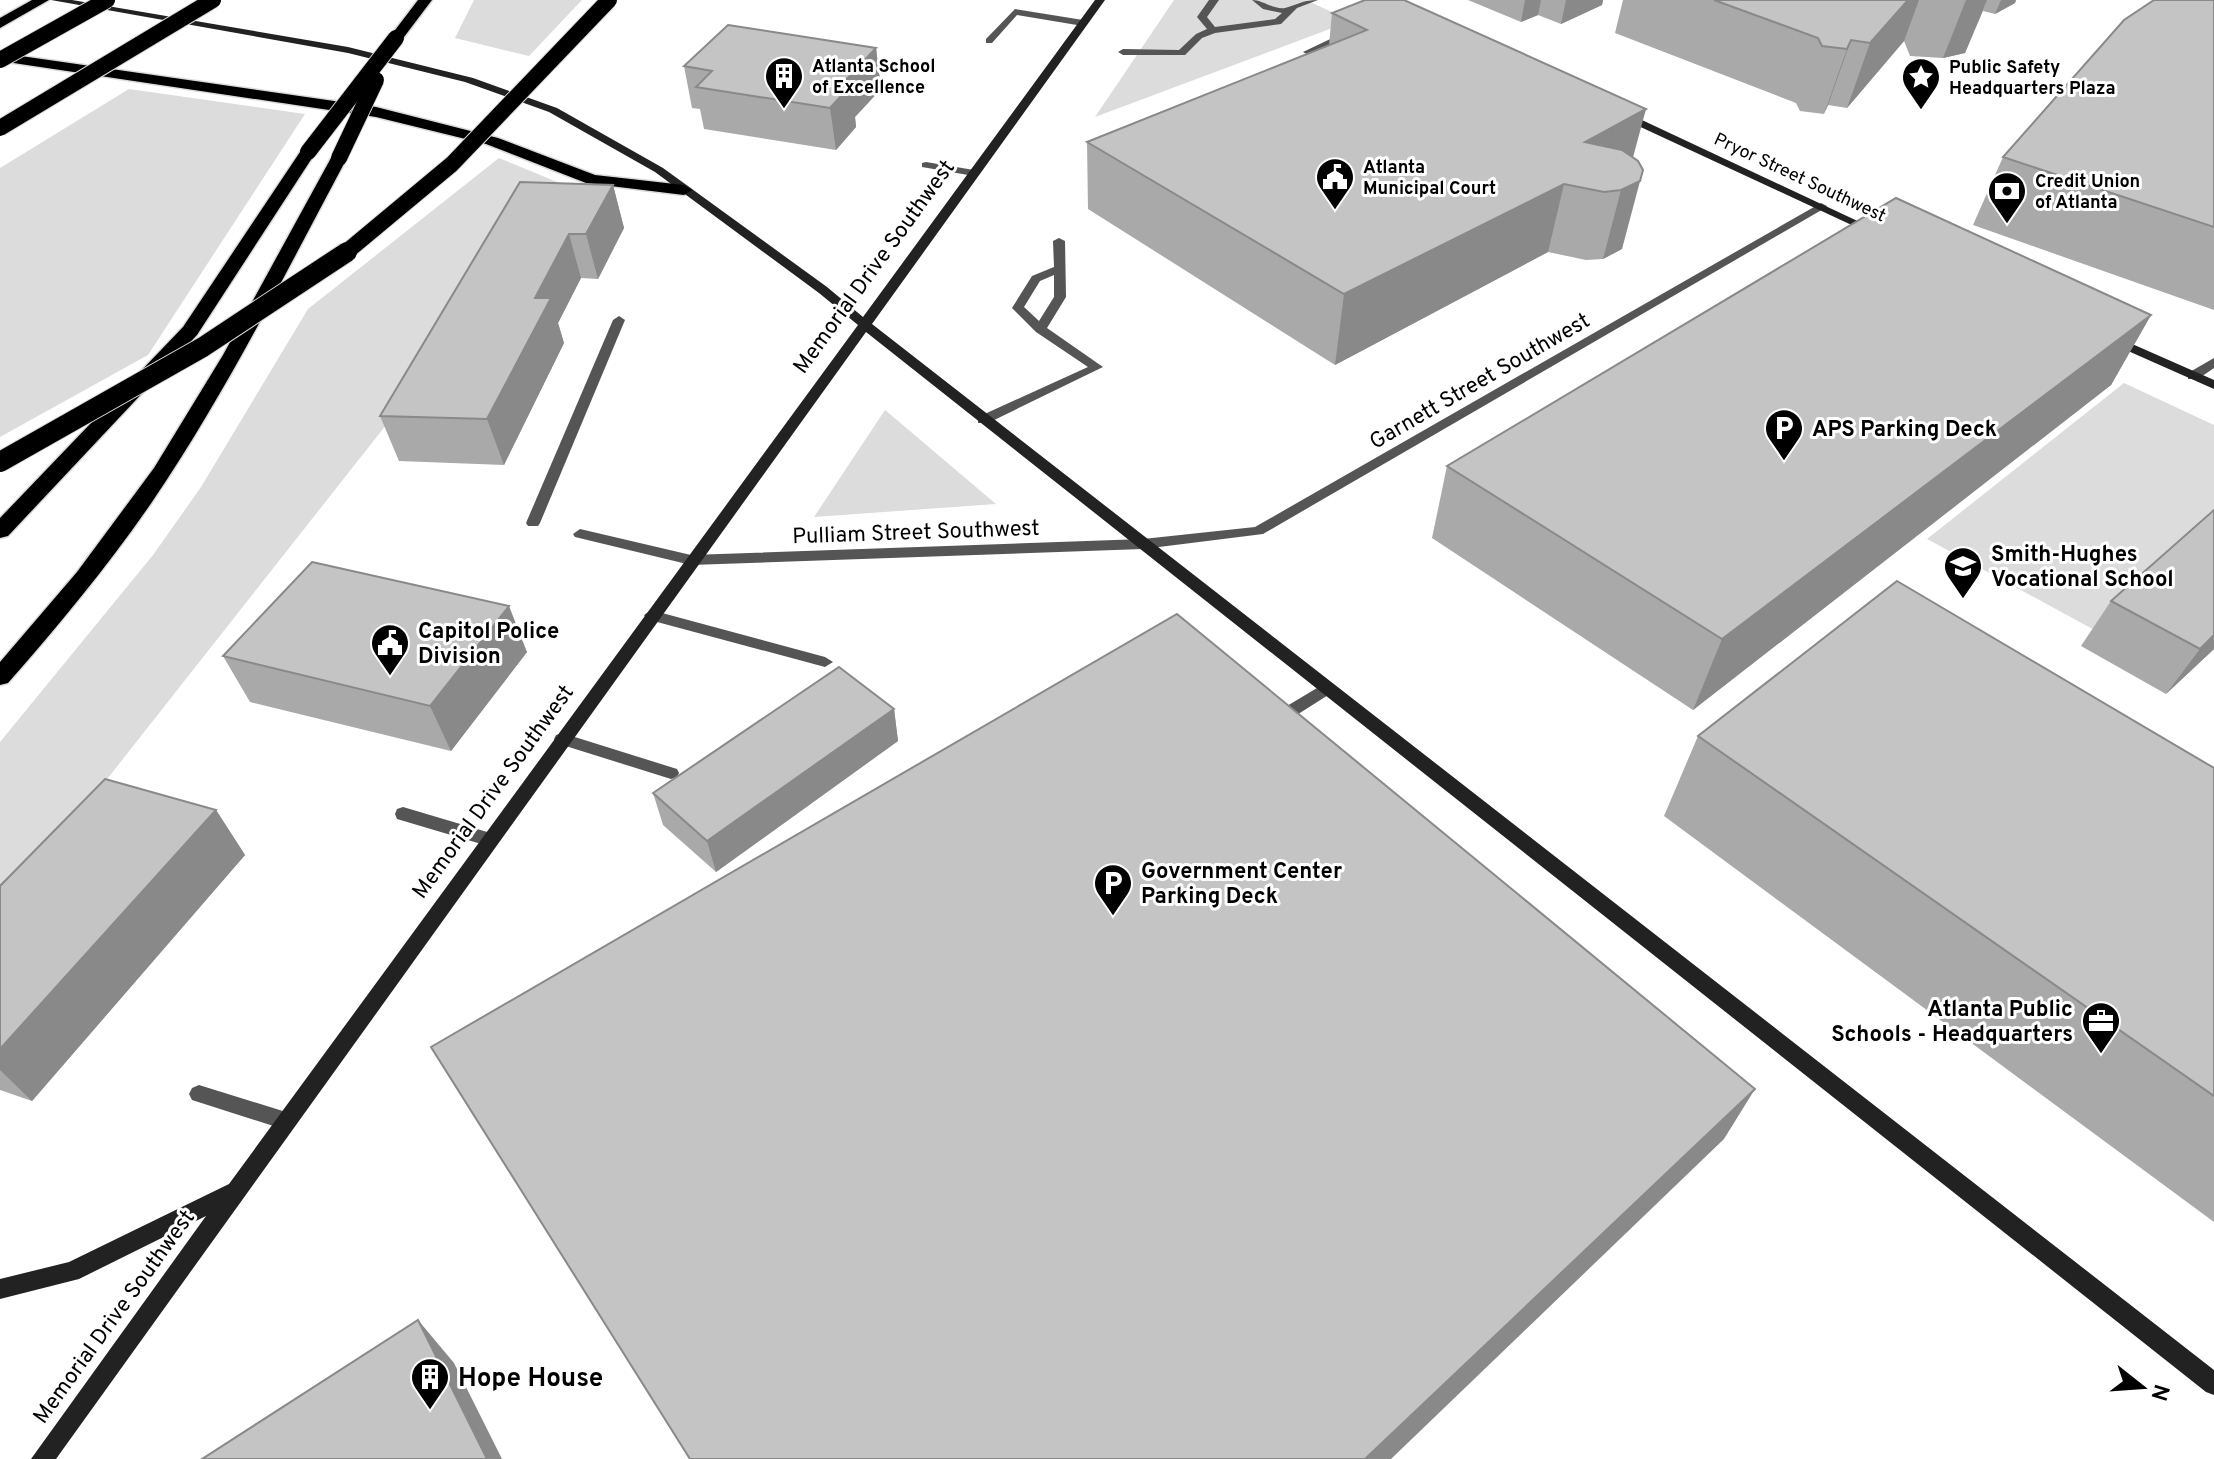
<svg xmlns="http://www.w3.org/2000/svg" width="2214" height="1459" font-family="Overpass,sans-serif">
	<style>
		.green { fill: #dcdcdc }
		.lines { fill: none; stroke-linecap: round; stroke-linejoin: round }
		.motorway-casing { stroke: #dbdbdb; stroke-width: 3 }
		.service { fill: #555; fill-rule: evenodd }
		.pedestrian { fill: #555; fill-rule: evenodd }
		.minor { fill: #555; fill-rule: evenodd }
		.secondary { fill: #222; fill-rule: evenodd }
		.motorway { fill: #000; fill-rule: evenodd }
		.motorway-bridge-far1-casing { stroke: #dbdbdb; stroke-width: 18; stroke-linecap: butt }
		.motorway-bridge-casing { stroke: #dbdbdb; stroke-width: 22; stroke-linecap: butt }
		.motorway-bridge-far1 { stroke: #000; stroke-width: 16 }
		.motorway-bridge { stroke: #000; stroke-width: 20 }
		.wall { fill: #a9a9a9 }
		.shaded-wall { fill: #898989 }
		.building { fill: #c4c4c4; stroke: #898989; stroke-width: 2 }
		.labels { text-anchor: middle; stroke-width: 6; stroke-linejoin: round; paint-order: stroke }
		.far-poi-label { font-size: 18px; font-weight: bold; fill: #000; stroke: #fff; text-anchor: start }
		.far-street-label { font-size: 18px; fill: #000; stroke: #fff }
		.street-label { font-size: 22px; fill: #000; stroke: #fff }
		.poi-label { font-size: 22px; font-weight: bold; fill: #000; stroke: #fff; text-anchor: start }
		.near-poi-label { font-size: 26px; font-weight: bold; fill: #000; stroke: #fff; text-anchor: start }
	</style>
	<rect width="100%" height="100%" fill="#fff"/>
	<!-- green -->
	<g class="green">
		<path d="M474,0H582L529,56L455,38Z"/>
		<path d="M1174,0H1306L1351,21L1095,117Z"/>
		<path d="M129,89L305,114L148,355L0,437V168Z"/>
		<path d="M499,158L562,184L401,406L0,915V742L153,555L201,487L308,309Z"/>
		<path d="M2124,383L2214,425V528L2098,632L1927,539Z"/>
		<path d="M885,410L996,504L814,517Z"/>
	</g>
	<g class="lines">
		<!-- motorway casing -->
		<g class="motorway-casing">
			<g id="motorway">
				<path d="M32,0H49L0,28V18Z"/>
				<path d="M418,0H432L401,41H391L389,38Z"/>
				<path d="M0,53L376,107L498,138L595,175L684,185L692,190L684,195L586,183L486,144L376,117L0,61Z"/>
				<path d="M308,147L316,152L197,335L8,536L0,538V518L183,327L302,149Z"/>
				<path d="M339,153L347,158C285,274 226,393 152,502C108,566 59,625 8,683L0,685V662L77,572L154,468L223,355L331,158Z"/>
			</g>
		</g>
		<!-- service -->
		<g class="service">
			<path d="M1015,9L1083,20L1088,23L1083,26L1017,15L992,43H986V39Z"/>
			<path d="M1345,32L1353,34L1316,52L1329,59V63H1323L1303,52Z"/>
			<path d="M926,162L974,170L979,173L974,176L922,167V163Z"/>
			<path d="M1059,238L1065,241L1066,297L1047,328L1103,367L988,423H978V417L1088,367L1036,332L1012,308L1032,276L1054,267L1053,241ZM1054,275V297L1039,321L1024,307L1040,281Z"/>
			<path d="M619,316L625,320L540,523L538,526H528L526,523L613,320Z"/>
			<path d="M2214,358V368L2198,379H2188V373Z"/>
			<path d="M580,529L691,555L698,560L691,565L575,537L573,534Z"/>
			<path d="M651,610L825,657L833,662L825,667L646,619L644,615Z"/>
			<path d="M1327,682L1335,688L1333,692L1284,723H1272L1270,719L1272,715Z"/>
			<path d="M562,733L677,769L679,773L677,777L671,779L556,743L554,739L556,735Z"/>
			<path d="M403,807L494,834L497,839L494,844L488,846L397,819L395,814L397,809Z"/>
			<path d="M199,1085L286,1112L293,1115L296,1121L293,1127L286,1130L192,1100L189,1094L192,1088Z"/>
		</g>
		<!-- pedestrian -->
		<path class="pedestrian" d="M1209,0H1219L1207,17L1215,27L1275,19L1282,13L1263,9L1252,0C1263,0 1274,10 1285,8C1297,5 1302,0 1318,0L1297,8L1281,24L1215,33L1202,38L1185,55H1123L1118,52L1123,49L1179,50L1196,34L1207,29L1197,17Z"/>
		<!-- minor -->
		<path class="minor" d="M1821,203L1827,206L1825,208L1263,534L1143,549L691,565L684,560L691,555L1143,539L1255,527Z"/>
		<!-- secondary -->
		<g class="secondary">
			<path d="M51,0H72L348,47L473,78L557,108L663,168L827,287L863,317L1095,0H1105L872,324L2214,1370V1395L2206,1392L866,332L56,1459H31L206,1216L79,1279L0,1299V1279L69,1262L229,1184L858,325L819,293L655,172L549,112L465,82L348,53Z"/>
			<path d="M1619,113H1627L1881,232L1871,234L1619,117Z"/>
			<path d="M2114,336L2214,380V389L2110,343V337Z"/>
		</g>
		<!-- motorway -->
		<use href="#motorway" class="motorway"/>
		<!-- motorway-bridge-far1 casing -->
		<g class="motorway-bridge-far1-casing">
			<g id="motorway-bridge-far1">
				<path d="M0,60L107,0"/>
				<path d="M0,128L213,0"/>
				<path d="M308,152L396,38"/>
				<path d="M339,158L376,80"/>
				<path d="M344,254L452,164L609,0"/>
			</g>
		</g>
		<!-- motorway-bridge casing -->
		<g class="motorway-bridge-casing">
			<path id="motorway-bridge" d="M0,462L203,347L347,252"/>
		</g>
		<!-- motorway-bridge-far1 -->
		<use href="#motorway-bridge-far1" class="motorway-bridge-far1"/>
		<!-- motorway-bridge -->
		<use href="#motorway-bridge" class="motorway-bridge"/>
	</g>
	<!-- wall -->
	<g class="wall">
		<path d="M1468,0H1603L1602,5L1561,24L1538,15L1521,22Z"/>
		<path d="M1623,0H2016L2015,3L1995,14L1983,11L1965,53L1943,58L1910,56L1904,41L1847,108L1828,105L1824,114L1800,111L1796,103L1615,33Z"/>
		<path d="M2214,0V310L1973,225L2003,157Z"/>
		<path d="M1332,13L1633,157L1622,249L1603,259L1586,260L1548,252L1335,365L1088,209L1087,142L1329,45Z"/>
		<path d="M876,48L881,89L855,117L856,127L836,150L704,129L700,109L692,108L684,66Z"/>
		<path d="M613,185L624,228L598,279L581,278L558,323L564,343L504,465L399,461L380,416Z"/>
		<path d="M2151,315L2111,385L1693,710L1432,538L1447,466Z"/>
		<path d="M2214,510V649L2166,694L2081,646L2111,601Z"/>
		<path d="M527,652L451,751L250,702L223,656Z"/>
		<path d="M894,709L898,741L716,872L663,825L653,793Z"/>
		<path d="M1698,736L2214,768V1222L1664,816Z"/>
		<path d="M216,810L245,855L32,1101L0,1090V886Z"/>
	</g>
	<!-- shaded-wall -->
	<g class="shaded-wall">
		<path d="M1525,0H1541L1538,15L1521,22Z"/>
		<path d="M1566,0H1603L1602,5L1561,24Z"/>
		<path d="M1908,0H1919L1904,41L1847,108L1870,43Z"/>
		<path d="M1966,0H1987L1965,53L1943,58Z"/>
		<path d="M2001,0H2016L2015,3L1995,14Z"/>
		<path d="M1851,40L1828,105L1824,114L1847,49Z"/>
		<path d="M876,48L881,89L855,117L856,127L836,150L830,108L843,83Z"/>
		<path d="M1646,109L1628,176L1585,142Z"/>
		<path d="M1643,170L1622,249L1603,259L1621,190Z"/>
		<path d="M1564,184L1548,252L1335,365L1344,294Z"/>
		<path d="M613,185L624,228L598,279L586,234Z"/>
		<path d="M569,234L581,278L558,323L564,343L504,465L487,419L535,298Z"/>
		<path d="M2151,315L2111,385L1693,710L1722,639Z"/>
		<path d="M509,606L527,652L451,751L430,706Z"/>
		<path d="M2214,635V649L2166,694L2200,649Z"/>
		<path d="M894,709L898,741L716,872L707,841Z"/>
		<path d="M216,810L245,855L32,1101L0,1070V1049Z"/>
		<path d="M1755,1089L1724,1139L1391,1459H1365Z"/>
		<path d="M418,1320L454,1363L502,1459H487Z"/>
	</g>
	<!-- building -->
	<g class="building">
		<path d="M1365,0H1404L1646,109L1585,142L1622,150L1638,161L1643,170L1640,181L1621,190L1604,192L1564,184L1344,294L1087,142L1367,30L1332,13Z"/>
		<path d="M1714,0H1908L1870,43L1851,40L1847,49L1822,46L1818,38Z"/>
		<path d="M2154,0H2214V227L2003,157L2124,20Z"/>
		<path d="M728,25L876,48L843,83L851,85L830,108L696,87L712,71L684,66Z"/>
		<path d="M520,182L613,185L586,234H569L535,298H551L487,419L380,416Z"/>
		<path d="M1896,198L2151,315L1722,639L1447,466Z"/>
		<path d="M2214,510V635L2200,649L2111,601Z"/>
		<path d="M312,562L509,606L430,706L223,656Z"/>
		<path d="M1897,581L2214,768V1096L1698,736Z"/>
		<path d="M1177,614L1755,1089L1365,1459H690L431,1047Z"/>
		<path d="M839,667L894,709L707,841L653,793Z"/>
		<path d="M105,779L216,810L0,1049V886Z"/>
		<path d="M418,1320L487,1459H202Z"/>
	</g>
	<!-- icons -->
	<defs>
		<g id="building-pin" transform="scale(2)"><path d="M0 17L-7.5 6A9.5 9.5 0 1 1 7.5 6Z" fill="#000" stroke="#fff"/><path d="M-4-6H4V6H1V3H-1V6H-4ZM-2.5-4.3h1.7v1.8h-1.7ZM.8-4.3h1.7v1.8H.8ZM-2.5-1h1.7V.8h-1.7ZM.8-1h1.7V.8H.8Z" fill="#fff"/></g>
		<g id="sight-pin" transform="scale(2)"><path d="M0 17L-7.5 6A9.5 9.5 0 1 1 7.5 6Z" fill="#000" stroke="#fff"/><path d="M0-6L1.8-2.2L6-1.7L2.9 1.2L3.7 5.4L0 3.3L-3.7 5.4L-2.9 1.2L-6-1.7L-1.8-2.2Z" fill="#fff"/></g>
		<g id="civic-pin" transform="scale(2)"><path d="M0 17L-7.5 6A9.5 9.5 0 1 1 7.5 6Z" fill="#000" stroke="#fff"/><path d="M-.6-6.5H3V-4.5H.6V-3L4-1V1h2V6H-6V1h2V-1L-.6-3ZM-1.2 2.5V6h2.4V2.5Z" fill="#fff"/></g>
		<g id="bank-pin" transform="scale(2)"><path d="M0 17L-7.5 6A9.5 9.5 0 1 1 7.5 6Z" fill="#000" stroke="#fff"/><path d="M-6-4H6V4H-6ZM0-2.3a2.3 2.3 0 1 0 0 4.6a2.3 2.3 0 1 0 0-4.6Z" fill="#fff"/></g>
		<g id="parking-pin" transform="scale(2)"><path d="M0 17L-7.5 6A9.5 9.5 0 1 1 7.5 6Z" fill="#000" stroke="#fff"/><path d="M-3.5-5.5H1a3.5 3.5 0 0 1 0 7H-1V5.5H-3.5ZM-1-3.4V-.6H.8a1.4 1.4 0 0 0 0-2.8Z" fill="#fff"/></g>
		<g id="school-pin" transform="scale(2)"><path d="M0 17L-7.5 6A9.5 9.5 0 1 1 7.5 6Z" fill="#000" stroke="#fff"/><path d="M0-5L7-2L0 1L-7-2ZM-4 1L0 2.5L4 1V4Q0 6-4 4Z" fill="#fff"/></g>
		<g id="office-pin" transform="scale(2)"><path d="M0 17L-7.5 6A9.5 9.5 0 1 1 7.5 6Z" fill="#000" stroke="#fff"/><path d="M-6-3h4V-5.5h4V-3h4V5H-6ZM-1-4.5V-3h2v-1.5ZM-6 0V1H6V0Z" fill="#fff"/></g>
	</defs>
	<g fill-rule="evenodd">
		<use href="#building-pin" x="784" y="76"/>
		<use href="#sight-pin" x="1921" y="77"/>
		<use href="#civic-pin" x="1335" y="177"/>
		<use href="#bank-pin" x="2007" y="191"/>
		<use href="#parking-pin" x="1784" y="428"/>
		<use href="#school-pin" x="1963" y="566"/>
		<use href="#civic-pin" x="390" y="643"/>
		<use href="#parking-pin" x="1113" y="883"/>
		<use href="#office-pin" x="2101" y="1021"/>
		<use href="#building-pin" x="430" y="1377"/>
	</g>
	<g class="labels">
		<!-- far-poi labels -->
		<g class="far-poi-label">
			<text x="812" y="72">Atlanta School<tspan x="812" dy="21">of Excellence</tspan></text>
			<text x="1949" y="73">Public Safety<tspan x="1949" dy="21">Headquarters Plaza</tspan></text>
			<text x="1363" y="173">Atlanta<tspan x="1363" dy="21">Municipal Court</tspan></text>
			<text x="2035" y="187">Credit Union<tspan x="2035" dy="21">of Atlanta</tspan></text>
		</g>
		<!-- far-street labels -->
		<g class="far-street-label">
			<text transform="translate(1800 177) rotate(25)" y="6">Pryor Street Southwest</text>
		</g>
		<!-- street labels -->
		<g class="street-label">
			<text transform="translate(873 266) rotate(-54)" y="8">Memorial Drive Southwest</text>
			<text transform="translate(1479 380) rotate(-30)" y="8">Garnett Street Southwest</text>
			<text transform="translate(916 531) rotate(-2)" y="8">Pulliam Street Southwest</text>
			<text transform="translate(492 791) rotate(-54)" y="8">Memorial Drive Southwest</text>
			<text transform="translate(113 1316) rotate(-54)" y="8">Memorial Drive Southwest</text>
		</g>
		<!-- poi labels -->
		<g class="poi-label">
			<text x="1812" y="436">APS Parking Deck</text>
			<text x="1991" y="561">Smith-Hughes<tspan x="1991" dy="25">Vocational School</tspan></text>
			<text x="418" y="638">Capitol Police<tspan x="418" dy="25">Division</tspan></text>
			<text x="1141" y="878">Government Center<tspan x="1141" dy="25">Parking Deck</tspan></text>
			<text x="2073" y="1016" text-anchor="end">Atlanta Public<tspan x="2073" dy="25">Schools - Headquarters</tspan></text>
		</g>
		<!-- near-poi labels -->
		<g class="near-poi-label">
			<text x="458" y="1386">Hope House</text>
		</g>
	</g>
	<!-- north arrow -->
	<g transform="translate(2142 1387) rotate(107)" stroke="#ffffff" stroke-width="6" paint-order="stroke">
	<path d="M0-6L14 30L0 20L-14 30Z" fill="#000000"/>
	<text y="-12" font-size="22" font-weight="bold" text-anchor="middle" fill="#000000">N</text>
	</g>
</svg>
